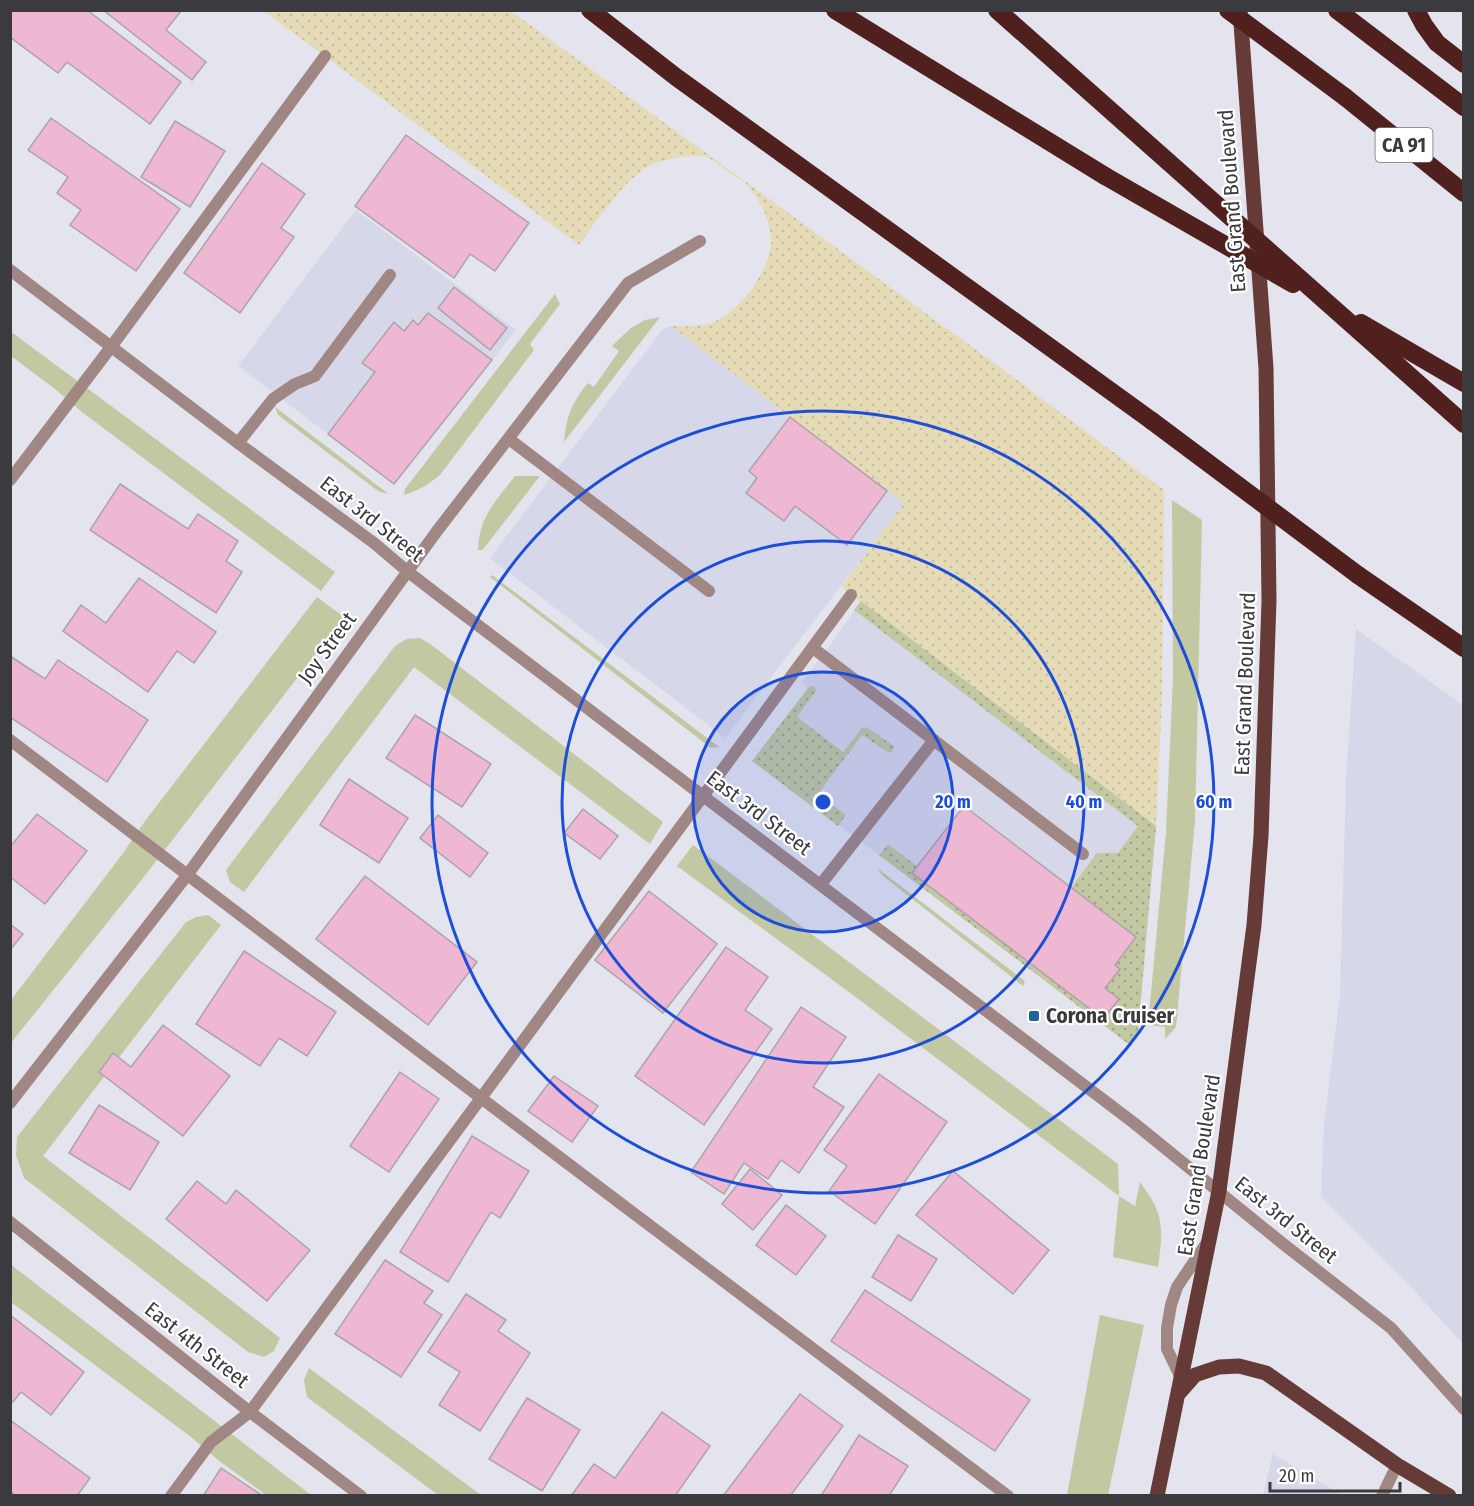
<svg xmlns="http://www.w3.org/2000/svg" width="1474" height="1506" font-family="'Fira Sans Condensed',sans-serif">
	<style>
		.built { fill: #d6d7e8 }
		.grass { fill: #c2c8a2 }
		.sand { fill: url(#sand-dots) }
		.garden { fill: url(#garden-dots) }
		.building { fill: #eeb7d2; stroke: #ada3a8; stroke-width: 1.5 }
		.lines { fill: none; stroke-linecap: round; stroke-linejoin: round }
		.service { stroke: #a18784; stroke-width: 12 }
		.minor { stroke: #a18784; stroke-width: 12 }
		.tertiary { stroke: #a18784; stroke-width: 12 }
		.primary { stroke: #663b37; stroke-width: 15 }
		.motorway { stroke: #4f201d; stroke-width: 18 }
		.motorway-bridge { stroke: #4f201d; stroke-width: 18 }
		.ring { fill: none; stroke: #1d4ed8; stroke-width: 3 }
		.poi-dot { fill: #1e6297; stroke: #fff; stroke-width: 2 }
		.labels { text-anchor: middle; stroke-width: 4.5; stroke-linejoin: round; paint-order: stroke }
		.shield { fill: #fff; stroke: #767679; stroke-width: 1.5 }
		.shield-label { font-size: 20px; font-weight: bold; fill: #3b3b3f }
		.street-label { font-size: 21px; fill: #3b3b3f; stroke: #fff }
		.poi-label { font-size: 21px; font-weight: bold; fill: #3b3b3f; stroke: #fff; text-anchor: start }
		.centre { fill: #1d4ed8; stroke: #fff; stroke-width: 3 }
		.ring-label { font-size: 18px; text-anchor: middle; font-weight: bold; fill: #1d4ed8; stroke: #fff; stroke-width: 4.5; stroke-linejoin: round; paint-order: stroke }
	</style>
	<defs>
		<pattern id="sand-dots" width="8" height="8" patternUnits="userSpaceOnUse" patternTransform="scale(1.5)"><rect width="8" height="8" fill="#e5dbb6"/><path d="M2 2h.1M6 6h.1" fill="none" stroke="#c5bd9e" stroke-width="1.8" stroke-linecap="round"/></pattern>
		<pattern id="garden-dots" width="8" height="8" patternUnits="userSpaceOnUse" patternTransform="scale(1.5)"><rect width="8" height="8" fill="#c2c8a2"/><path d="M2 2h.1M6 6h.1" fill="none" stroke="#9fa485" stroke-width="1.8" stroke-linecap="round"/></pattern>
	</defs>
	<rect width="100%" height="100%" fill="#e3e4ed"/>
	<!-- built -->
	<g class="built">
		<path d="M356,210L516,330L394,484L238,366Z"/>
		<path d="M671,326L904,503L725,738L491,559L492,555L663,329Z"/>
		<path d="M861,601L1156,826L1138,1033L1131,1046L879,855L752,761L808,689L801,682L823,655Z"/>
		<path d="M1356,629L1463,705V1344L1412,1288L1321,1197L1324,1125L1340,995L1346,779Z"/>
		<path d="M1273,1454L1342,1495H1263Z"/>
	</g>
	<!-- grass -->
	<g class="grass">
		<path d="M555,294L560,304L530,344L534,350L440,475C429,484 418,491 404,495L405,489Z"/>
		<path d="M660,317L564,442C565,419 573,400 588,383L594,387L619,351L612,346L631,328L645,320Z"/>
		<path d="M10,331L335,572L321,591L82,412L55,389L11,356Z"/>
		<path d="M275,407L386,492L387,494L378,491L278,415Z"/>
		<path d="M515,476H540L484,548L482,550H478C479,516 496,501 515,476Z"/>
		<path d="M1172,500L1202,520L1195,821L1176,1027L1165,1039V1027L1148,1025L1166,832L1173,678Z"/>
		<path d="M492,575L719,747L711,748L490,577Z"/>
		<path d="M317,597L344,617L147,873L11,1043V1000L121,856L145,821Z"/>
		<path d="M420,638L430,644L663,822L650,844L414,667L244,892L230,882L226,870L395,646L407,639Z"/>
		<path d="M693,845L1118,1164L1119,1196L1135,1206L1140,1182C1144,1189 1150,1195 1153,1202C1165,1223 1161,1244 1158,1267L1113,1257L1119,1196L853,995L677,866Z"/>
		<path d="M877,868L1025,981L1023,986L883,876Z"/>
		<path d="M208,915L221,925L43,1156L280,1338L274,1351L264,1357L248,1352L24,1178L16,1155L17,1137L186,922L196,917Z"/>
		<path d="M10,1264L311,1495H266L218,1460L191,1437L11,1302Z"/>
		<path d="M1100,1315L1144,1325L1108,1495H1067Z"/>
		<path d="M309,1368L481,1495H438L307,1397L304,1380Z"/>
	</g>
	<!-- sand -->
	<path class="sand" d="M264,11H511L1001,368L1164,490L1162,697L1156,826L841,587L904,503L671,326C683,326 696,327 708,324C738,316 774,267 771,236C769,218 760,200 748,186C743,180 733,175 726,170C720,166 714,160 707,157C694,153 666,159 653,164C628,174 595,223 579,245Z"/>
	<!-- garden -->
	<g class="garden">
		<path d="M861,601L1156,826L1138,1033L1131,1046L879,855L888,844L917,866L912,873L1103,1019L1105,988L1120,969L1115,965L1136,937L1071,888L1097,853H1118L1138,826L854,610Z"/>
		<path d="M812,686L815,687L816,691L797,717L843,752L863,727L868,728L894,746L893,751L889,753L862,735L818,794L846,815L838,826L752,761L808,688Z"/>
	</g>
	<!-- building -->
	<g class="building">
		<path d="M12,10H87L181,82L150,124L67,62L58,73L10,37V13Z"/>
		<path d="M103,10H182L166,30L206,62L192,80Z"/>
		<path d="M51,118L180,209L136,271L70,225L81,210L57,193L68,177L28,150Z"/>
		<path d="M175,121L225,151L190,207L141,177Z"/>
		<path d="M406,135L529,223L495,271L470,254L454,278L355,206Z"/>
		<path d="M262,163L305,194L281,228L294,237L240,313L184,273Z"/>
		<path d="M454,287L507,328L490,350L438,308Z"/>
		<path d="M428,313L492,360L394,484L328,434L375,372L362,363L394,322L404,331L413,320L418,325Z"/>
		<path d="M790,417L887,491L847,545L795,506L784,521L746,493L757,478L749,471Z"/>
		<path d="M120,484L188,529L198,514L238,541L226,561L242,572L216,613L90,530Z"/>
		<path d="M139,578L216,632L194,663L177,651L148,692L63,631L81,605L106,623Z"/>
		<path d="M10,656L45,679L58,660L148,720L107,782L10,717Z"/>
		<path d="M415,715L491,764L462,807L386,758Z"/>
		<path d="M349,779L408,818L379,863L320,825Z"/>
		<path d="M964,806L1136,937L1115,965L1120,969L1105,988L1119,999L1103,1019L912,873Z"/>
		<path d="M583,809L618,836L600,859L564,833Z"/>
		<path d="M37,814L87,851L45,904L10,877V847Z"/>
		<path d="M438,815L488,853L470,877L420,838Z"/>
		<path d="M365,876L477,962L428,1025L316,939Z"/>
		<path d="M649,891L717,944L663,1013L595,960Z"/>
		<path d="M10,924L23,934L10,950Z"/>
		<path d="M726,947L768,977L745,1010L772,1029L704,1125L635,1076Z"/>
		<path d="M244,951L336,1012L307,1056L279,1038L260,1066L196,1024Z"/>
		<path d="M801,1007L846,1037L813,1087L844,1107L799,1173L781,1160L768,1179L744,1163L724,1194L691,1172Z"/>
		<path d="M163,1025L230,1076L183,1136L99,1072L113,1053L131,1067Z"/>
		<path d="M400,1072L439,1099L389,1172L350,1146Z"/>
		<path d="M879,1074L947,1122L875,1224L829,1191L847,1166L824,1150Z"/>
		<path d="M554,1076L598,1106L572,1142L528,1111Z"/>
		<path d="M99,1105L159,1142L130,1190L69,1153Z"/>
		<path d="M472,1136L529,1171L500,1218L491,1212L448,1282L400,1252Z"/>
		<path d="M750,1169L782,1195L753,1230L722,1204Z"/>
		<path d="M953,1171L1049,1250L1013,1294L916,1215Z"/>
		<path d="M197,1181L226,1204L236,1190L310,1250L267,1301L166,1219Z"/>
		<path d="M786,1205L826,1236L796,1275L756,1245Z"/>
		<path d="M898,1235L937,1259L911,1301L872,1277Z"/>
		<path d="M385,1260L433,1291L424,1303L442,1315L401,1377L335,1334Z"/>
		<path d="M865,1290L1030,1400L995,1451L831,1341Z"/>
		<path d="M466,1294L506,1320L498,1331L530,1353L480,1431L439,1405L460,1372L428,1352Z"/>
		<path d="M10,1315L84,1372L51,1415L21,1392L13,1402L10,1400Z"/>
		<path d="M800,1394L843,1426L790,1496H723Z"/>
		<path d="M527,1398L580,1430L542,1491L489,1459Z"/>
		<path d="M662,1412L710,1446L675,1496H571L594,1464L615,1478Z"/>
		<path d="M10,1420L90,1478L77,1496H16L10,1491Z"/>
		<path d="M859,1435L908,1466L889,1496H821Z"/>
		<path d="M221,1468L263,1496H203Z"/>
	</g>
	<g class="lines">
		<!-- service -->
		<g class="service">
			<path d="M509,439L709,591"/>
			<path d="M238,443L273,399L295,384L315,376L390,275"/>
			<path d="M10,480L111,347L325,56"/>
			<path d="M813,648L1083,854"/>
			<path d="M10,740L481,1098L1008,1496"/>
			<path d="M821,884L934,740"/>
			<path d="M1181,1378L1167,1349V1328L1171,1305L1177,1287L1208,1241"/>
			<path d="M171,1496L211,1442L250,1412L851,595"/>
			<path d="M1382,1496L1397,1465"/>
		</g>
		<!-- minor -->
		<g class="minor">
			<path d="M10,1103L188,874L437,531L628,283L700,241"/>
			<path d="M10,1222L250,1412L361,1496"/>
		</g>
		<!-- tertiary -->
		<path class="tertiary" d="M10,270L238,443L374,543L407,571L442,598L1134,1123L1282,1243L1391,1328L1464,1409"/>
		<!-- primary -->
		<g class="primary">
			<path d="M1180,1392L1195,1375L1219,1367L1239,1366L1266,1373L1397,1465L1449,1496"/>
			<path d="M1157,1496L1219,1191L1254,925L1261,836L1269,601L1266,368L1240,10"/>
		</g>
		<!-- motorway -->
		<g class="motorway">
			<path d="M590,10L676,77L1152,421"/>
			<path d="M835,10L1105,176"/>
			<path d="M1337,10L1464,107"/>
			<path d="M1416,10L1424,25L1437,43L1464,64"/>
			<path d="M1345,97L1464,193"/>
			<path d="M1358,575L1464,648"/>
		</g>
		<!-- motorway-bridge -->
		<g class="motorway-bridge">
			<path d="M997,10L1464,424"/>
			<path d="M1228,10L1345,97"/>
			<path d="M1105,176L1293,284"/>
			<path d="M1361,323L1464,383"/>
			<path d="M1152,421L1358,575"/>
		</g>
	</g>
	<!-- distance rings -->
	<circle cx="823" cy="802" r="130" fill="#1d4ed8" fill-opacity=".12"/>
	<g class="ring">
		<circle cx="823" cy="802" r="130"/>
		<circle cx="823" cy="802" r="261"/>
		<circle cx="823" cy="802" r="391"/>
	</g>
	<!-- markers -->
	<rect class="poi-dot" x="1028" y="1010" width="12" height="12" rx="3"/>
	<g class="labels">
		<!-- shield labels -->
		<rect class="shield" x="1375.5" y="128" width="57" height="34" rx="4.5"/>
		<g class="shield-label">
			<text x="1404" y="152">CA 91</text>
		</g>
		<!-- street labels -->
		<g class="street-label">
			<text transform="translate(1232 201) rotate(-94)" y="7">East Grand Boulevard</text>
			<text transform="translate(372 519) rotate(38)" y="7">East 3rd Street</text>
			<text transform="translate(327 648) rotate(-54)" y="7">Joy Street</text>
			<text transform="translate(1245 684) rotate(-88)" y="7">East Grand Boulevard</text>
			<text transform="translate(759 813) rotate(37)" y="7">East 3rd Street</text>
			<text transform="translate(1199 1165) rotate(-81)" y="7">East Grand Boulevard</text>
			<text transform="translate(1286 1220) rotate(39)" y="7">East 3rd Street</text>
			<text transform="translate(197 1345) rotate(38)" y="7">East 4th Street</text>
		</g>
		<!-- poi labels -->
		<g class="poi-label">
			<text x="1046" y="1023">Corona Cruiser</text>
		</g>
	</g>
	<circle cx="823" cy="802" r="9" class="centre"/>
	<g class="ring-label">
		<text x="953" y="808">20 m</text>
		<text x="1084" y="808">40 m</text>
		<text x="1214" y="808">60 m</text>
	</g>
	<!-- border -->
	<rect width="1474" height="1506" fill="none" stroke="#3b3b3f" stroke-width="24"/>
	<!-- scale -->
	<path d="M1270 1482v9h130v-9" fill="none" stroke="#3b3b3f" stroke-width="3"/>
	<text x="1279" y="1482" font-size="18" fill="#3b3b3f" stroke="#ffffff" stroke-width="4.5" paint-order="stroke">20 m</text>
</svg>
